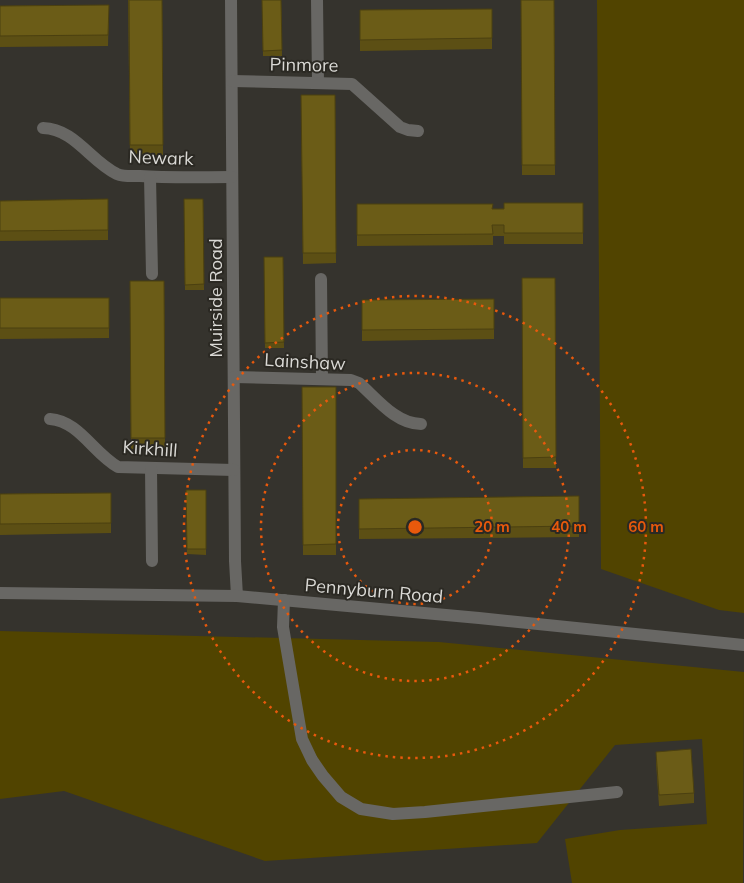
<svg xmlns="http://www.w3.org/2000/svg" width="744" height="883" font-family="Mulish,sans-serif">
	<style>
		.green { fill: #514400 }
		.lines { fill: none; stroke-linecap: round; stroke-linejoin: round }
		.minor { stroke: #686764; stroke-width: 12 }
		.wall { fill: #5c4f14 }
		.building { fill: #6b5c17; stroke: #4b4010 }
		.ring { fill: none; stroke: #e8590c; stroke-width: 2.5; stroke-dasharray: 2.5 5 }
		.labels { text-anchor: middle; stroke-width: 4; stroke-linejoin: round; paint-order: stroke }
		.street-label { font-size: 18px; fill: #dad9d5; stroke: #2b2923 }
		.centre { fill: #e8590c; stroke: #2b2923; stroke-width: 2.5 }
		.ring-label { font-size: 15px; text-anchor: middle; font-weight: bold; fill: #e8590c; stroke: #2b2923; stroke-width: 4; stroke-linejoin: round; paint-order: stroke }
	</style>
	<rect width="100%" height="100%" fill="#35332d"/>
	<!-- green -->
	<g class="green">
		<path d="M597,0H744V613L719,610L601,569Z"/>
		<path d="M0,631L439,642L744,672L743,883H572L565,839L620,830L707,824L702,739L615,745L537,843L265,861L64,791L0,799Z"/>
	</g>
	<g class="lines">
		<!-- minor -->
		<g class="minor">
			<path d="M231,0L235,561L237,596"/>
			<path d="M317,0L318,82"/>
			<path d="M232,81L352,84L400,127L408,130L418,131"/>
			<path d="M43,128C75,129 90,161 117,174C124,177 133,176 140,176C170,178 201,177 232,177"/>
			<path d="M150,177L152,274"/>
			<path d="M321,279L322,379"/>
			<path d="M234,377L351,380L359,383C377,399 396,424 421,424"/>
			<path d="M50,419C79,421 94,454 118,467L234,470"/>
			<path d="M151,468L152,561"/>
			<path d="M0,593L237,596L479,618L744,645"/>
			<path d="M284,600L283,627L302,739L312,760L323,776L341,797L361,809L393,814L425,812L617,792"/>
		</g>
	</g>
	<!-- wall -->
	<g class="wall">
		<path d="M128,0H162L163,155L130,156Z"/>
		<path d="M262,0H281L282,56H263Z"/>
		<path d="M521,0H554L555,175H522Z"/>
		<path d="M109,5L108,46L0,47V6Z"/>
		<path d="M492,9V49L360,51V10Z"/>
		<path d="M301,95H335L336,263L303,264Z"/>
		<path d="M108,199V240L0,241V201Z"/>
		<path d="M184,199H203L204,290H185Z"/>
		<path d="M583,203V244H504V236H493V245L357,246V204L498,209Z"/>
		<path d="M264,257H283L284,348H265Z"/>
		<path d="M522,278H555L556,468H523Z"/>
		<path d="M130,281H164L165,448L131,449Z"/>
		<path d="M0,298H109V338L0,339Z"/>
		<path d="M494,299V339L362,341V300Z"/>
		<path d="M302,387H336V555H303Z"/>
		<path d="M186,490H206V555L187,554Z"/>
		<path d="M111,493V533L0,535V494Z"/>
		<path d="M579,496V537L359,539V499Z"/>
		<path d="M656,752L694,793V803L659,806L656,762Z"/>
	</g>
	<!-- building -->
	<g class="building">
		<path d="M129,0H162L163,145H130Z"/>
		<path d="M262,0H281L282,50L263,51Z"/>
		<path d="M521,0H554L555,165H522Z"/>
		<path d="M109,5L108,35L0,36V6Z"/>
		<path d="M492,9V38L360,40V10Z"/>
		<path d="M301,95H335L336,253H303Z"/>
		<path d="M108,199V230L0,231V201Z"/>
		<path d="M184,199H203L204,284L185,285Z"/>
		<path d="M504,203H583V233H504V225H492L493,234L357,235V204H493L492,209H504Z"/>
		<path d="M264,257H283L284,342L265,343Z"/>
		<path d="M522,278H555L556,457L523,458Z"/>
		<path d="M130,281H164L165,438H131Z"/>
		<rect x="0" y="298" width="109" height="30"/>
		<path d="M494,299V329L362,330V300Z"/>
		<path d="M302,387H336V544L303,545Z"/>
		<path d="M186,490H206V549H187Z"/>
		<path d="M111,493V523L0,524V494Z"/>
		<path d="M579,496V526L359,529V499Z"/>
		<path d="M691,749L694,793L659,795L656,752Z"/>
	</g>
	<!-- distance rings -->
	<g class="ring">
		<circle cx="415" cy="527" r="77"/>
		<circle cx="415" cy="527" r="154"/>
		<circle cx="415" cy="527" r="231"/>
	</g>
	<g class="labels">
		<!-- street labels -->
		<g class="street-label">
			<text transform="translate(304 65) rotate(1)" y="6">Pinmore</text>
			<text transform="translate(161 158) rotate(2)" y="6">Newark</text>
			<text transform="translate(216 298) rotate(-90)" y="6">Muirside Road</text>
			<text transform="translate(305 362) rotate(3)" y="6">Lainshaw</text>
			<text transform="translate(150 449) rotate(4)" y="6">Kirkhill</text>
			<text transform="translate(374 591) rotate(5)" y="6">Pennyburn Road</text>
		</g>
	</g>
	<circle cx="415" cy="527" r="8" class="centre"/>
	<g class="ring-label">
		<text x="492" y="532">20 m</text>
		<text x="569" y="532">40 m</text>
		<text x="646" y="532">60 m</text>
	</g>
</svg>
